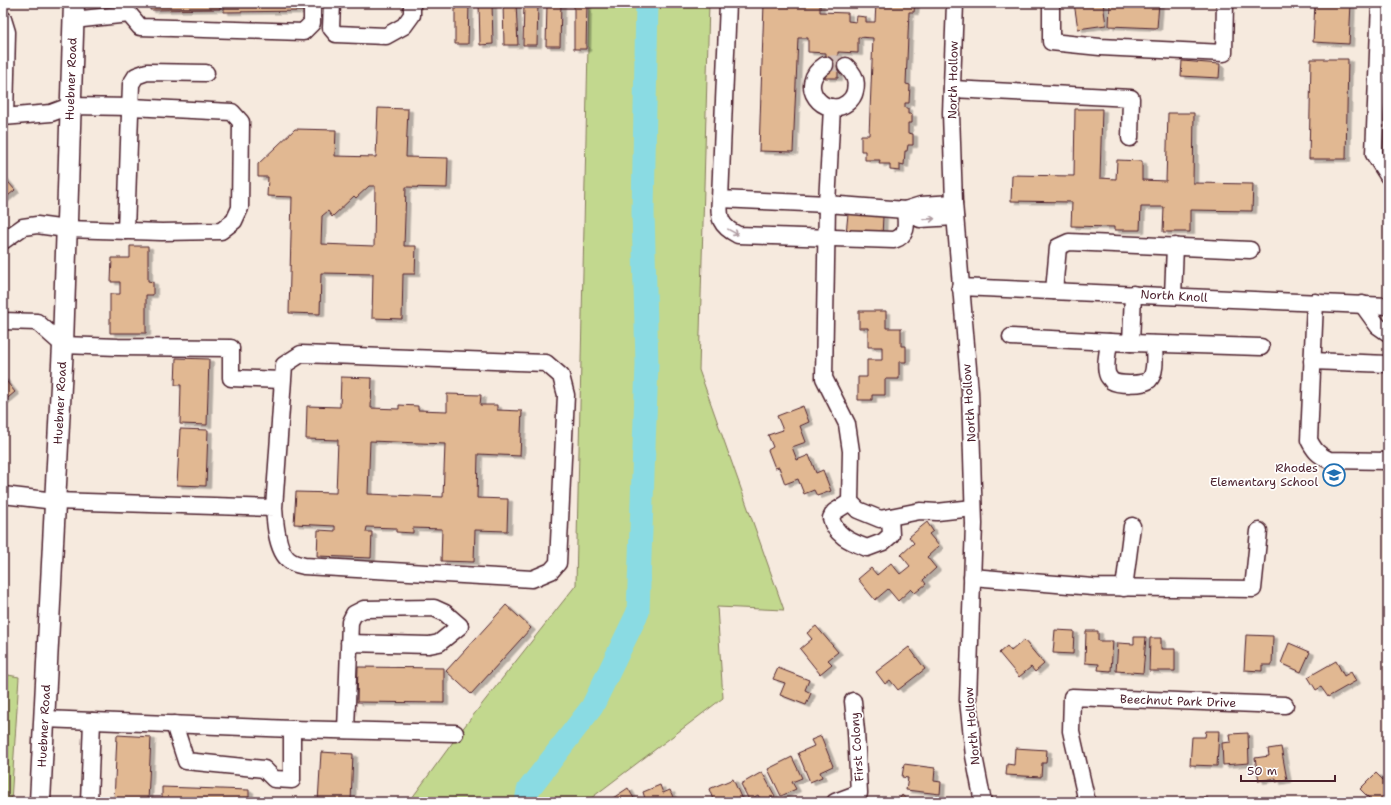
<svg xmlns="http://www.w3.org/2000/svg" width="1391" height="805" font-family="'Shantell Sans',sans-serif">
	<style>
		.green { fill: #c2d88e; stroke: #867c5c }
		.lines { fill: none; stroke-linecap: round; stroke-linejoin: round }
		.river { stroke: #8adbe3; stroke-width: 23 }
		.building { fill: #e1b892; stroke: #4a1f2b; fill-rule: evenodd; filter: url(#shadow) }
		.minor-tunnel { stroke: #d4c1ba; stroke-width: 16; stroke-dasharray: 16 8; stroke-linecap: butt }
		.minor-casing { stroke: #4a1f2b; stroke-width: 19 }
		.major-casing { stroke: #4a1f2b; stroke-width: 23 }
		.minor { stroke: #fff; stroke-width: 16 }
		.major { stroke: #fff; stroke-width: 20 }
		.oneway { stroke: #ae9aa0 }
		.labels { text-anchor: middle; stroke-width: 3.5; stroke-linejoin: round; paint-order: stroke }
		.street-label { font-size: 12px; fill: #4a1f2b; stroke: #fff }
		.poi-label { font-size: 12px; fill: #4a1f2b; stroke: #fff; text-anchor: end }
	</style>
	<defs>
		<filter id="shadow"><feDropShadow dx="4.5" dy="2.5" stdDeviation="0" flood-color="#0004"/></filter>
	</defs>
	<rect width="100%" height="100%" fill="#f6eade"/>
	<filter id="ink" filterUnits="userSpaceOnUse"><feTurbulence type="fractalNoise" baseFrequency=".025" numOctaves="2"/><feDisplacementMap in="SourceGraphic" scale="8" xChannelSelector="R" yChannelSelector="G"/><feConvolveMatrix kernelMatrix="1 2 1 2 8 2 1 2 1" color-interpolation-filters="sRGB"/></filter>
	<g filter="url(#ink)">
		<!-- green -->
		<g class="green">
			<path d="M589,3H709L699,370L784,610L717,607L723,698L586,802H409L464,727L576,585Z"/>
			<path d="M3,674L19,677L11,802H3Z"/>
		</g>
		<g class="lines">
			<!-- river -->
			<path class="river" d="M526,802L528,790L592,707L638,612L647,364L643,212L647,3"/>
		</g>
		<!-- building -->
		<g class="building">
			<path d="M150,3H220V9L150,10Z"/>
			<path d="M224,3H308V11L224,12Z"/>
			<path d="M455,3H469L468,44H455Z"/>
			<path d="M479,3H492L493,44L480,45Z"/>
			<path d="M503,3H516L518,45H504Z"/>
			<path d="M524,3H538L537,45H523Z"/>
			<path d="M547,3H561L560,46H546Z"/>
			<path d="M574,3H587L586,49H574Z"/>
			<path d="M764,3H820V12L848,13V21L856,22L857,16L866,17V22H875L876,3H915L914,12H909L906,84L910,85L909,103H905V108H908V114H912V123H908V133L913,134V145H908L907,151H905L904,165L900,164V171L890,170V164H879L880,160H865V151H861V135H869L873,38L858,37V53L838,52V78H825L826,53L808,52V38H798L793,152L759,151Z"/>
			<path d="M1074,3H1103L1106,25L1078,29Z"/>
			<path d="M1110,3H1159L1157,28L1109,26Z"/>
			<path d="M1315,3H1351L1349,44L1313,42Z"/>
			<path d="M1311,59H1348L1346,159H1309Z"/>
			<path d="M1182,61L1220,64L1219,78L1181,76Z"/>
			<path d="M1383,79H1388V103L1381,102Z"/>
			<path d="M378,108L408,109L406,157L448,158L447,188L406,187L404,246H416L415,274H403L402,319L372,318L373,274L321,273L320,314L289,313L292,197L267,196L268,177H258V164L295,129L336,130L335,156L376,157ZM369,186H375L374,246L321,244L322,216L328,211L332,217L354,196L356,198Z"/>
			<path d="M1075,109H1102L1100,178L1116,179L1117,160L1142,161V180L1166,181L1168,113H1194L1193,183L1253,184L1252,211L1190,210V232H1163L1164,207H1141L1140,230H1114V227L1071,226L1072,202L1011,201L1012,175L1074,176Z"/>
			<path d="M3,176L15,190L3,200Z"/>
			<path d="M848,214L883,216L882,236L846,234Z"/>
			<path d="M130,246H148V281L153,282V295H146V333H110V294H120V282H111L112,258H130Z"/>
			<path d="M859,311H886V328H901V346H906V362H899V379H885V395H872V400H858V377H867V360H882V347H868V328H859Z"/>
			<path d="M176,358L209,359L207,425L180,424L181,385H175Z"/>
			<path d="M3,377L15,392L3,402Z"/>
			<path d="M341,377L372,378L371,408L399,409V405L418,406V410L447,411V394L481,395L480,405H497V410L522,411L520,456L478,454L477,498L508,499L507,531L475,530L474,562L441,561L442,529L413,528V533L396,532V528L367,527L366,532H372L371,558L317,556L318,530L335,531V526L294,524L296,492L336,493L338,440L306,439L307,406L340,407ZM370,441L445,444L443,497L368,494Z"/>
			<path d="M803,406L809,422L800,426L806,442L792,447L797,460L809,455L816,473L823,470L831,491L817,496L814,490L804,494L798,479L785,484L779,467L775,468L768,450L773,447L768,435L783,430L777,416Z"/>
			<path d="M180,429L208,430L206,486L177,485Z"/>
			<path d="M927,522L933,531L929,534L939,546L927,557L936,568L923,580L926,584L915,593L911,589L898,601L888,589L875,600L858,579L871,568L877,575L891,563L900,574L910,566L901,555L914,543L909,537Z"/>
			<path d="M506,605L531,628L471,694L446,671Z"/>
			<path d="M816,626L838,652L828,660L832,664L820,674L800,649L812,639L807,633Z"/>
			<path d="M1055,630L1074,631L1073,654L1053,653Z"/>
			<path d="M1086,631H1098V641H1113L1111,671L1098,670L1099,664L1085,663Z"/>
			<path d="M1246,635L1273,636L1272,665H1262V671L1244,670Z"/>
			<path d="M1134,637H1146L1143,673L1116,671L1118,643L1134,644Z"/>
			<path d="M1150,638H1161V649H1175V671H1149Z"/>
			<path d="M1024,640L1044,664L1035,672L1031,667L1019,677L999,653L1007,646L1011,651Z"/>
			<path d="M1289,643L1310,652L1301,672L1281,663Z"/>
			<path d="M909,647L925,669L898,690L890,680L885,684L876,672Z"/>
			<path d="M1336,661L1344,676L1351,672L1356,681L1328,697L1321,687L1316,690L1308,677Z"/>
			<path d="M358,667L444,668V703L357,702Z"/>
			<path d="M778,668L809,680L805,690L811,693L806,705L780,695L785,683L773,679Z"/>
			<path d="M1206,731H1219L1217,766L1190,765L1192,737H1205Z"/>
			<path d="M1248,733L1249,763L1223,765L1222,743L1231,742L1230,734Z"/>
			<path d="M117,735L151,737L148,802H114Z"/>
			<path d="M821,736L833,766L820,772L822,777L810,782L798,753L814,746L811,740Z"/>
			<path d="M1281,747L1287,780L1276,782V778L1259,781L1255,758L1269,756L1268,749Z"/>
			<path d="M1015,748L1047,750L1046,763H1042L1041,777L1006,775L1007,764L1014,765Z"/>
			<path d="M321,752L353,754L351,802H318Z"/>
			<path d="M792,757L802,778L792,782L796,789L781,796L768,769Z"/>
			<path d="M904,764L935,768L934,781L941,782L940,794L906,790L908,778L902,777Z"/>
			<path d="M762,772L775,796L763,802H762L758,795L749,800L741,784Z"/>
			<path d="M1376,773L1388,785V802H1373L1360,789Z"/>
			<path d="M733,779L743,802H714L709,789Z"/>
			<path d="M660,785L663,793L670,790L675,802H646L643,792Z"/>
			<path d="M162,787L249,790V802H162Z"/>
			<path d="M628,788L636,802H607Z"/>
			<path d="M902,795L910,802H897Z"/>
			<path d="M1181,797L1208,798V802H1180Z"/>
		</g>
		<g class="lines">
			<!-- minor-tunnel -->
			<path class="minor-tunnel" d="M825,65C833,62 838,63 846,66"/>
			<!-- minor casing -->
			<g class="minor-casing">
				<g id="minor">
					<path d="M332,3L331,28L336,34L386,36L404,26L412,15V3"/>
					<path d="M728,3L720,199L827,204L905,210L921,205L954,203"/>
					<path d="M955,3L951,113L954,203L970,392L972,456L974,524L968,700L974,756L983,802"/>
					<path d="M1051,3V42L1100,47L1224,53L1225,3"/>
					<path d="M1380,3L1374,154L1388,176"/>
					<path d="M3,19L7,32L5,117"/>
					<path d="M73,20L129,14L140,27L303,32L312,23V3"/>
					<path d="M825,65C794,85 825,120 847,103C851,100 854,96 855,91C858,80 853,73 846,66"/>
					<path d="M952,89L1131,98L1130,138"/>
					<path d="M832,107L827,204L824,378L847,424L851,451L850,502L858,510L880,519L920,511L937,512L973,508"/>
					<path d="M3,117L51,113L70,106L131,107L232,112L241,122L240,208L234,221L221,231L162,232L66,229L37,225L23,227L3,241"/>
					<path d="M720,199C718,218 720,226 738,235L894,240C909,235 906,223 905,210"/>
					<path d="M905,210L920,219L955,217"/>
					<path d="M126,231L131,84L136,76L147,72L206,73"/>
					<path d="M960,287L1388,306"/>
					<path d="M1054,291L1058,247L1069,242L1250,250"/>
					<path d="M1173,296L1175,246"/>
					<path d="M1315,302L1309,440C1314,450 1318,455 1329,460L1388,461"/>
					<path d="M1362,304L1378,326L1388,333"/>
					<path d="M3,321L37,322L63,345L118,347L231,348V378L282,380"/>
					<path d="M1011,337L1131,343L1133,294"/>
					<path d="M1109,342C1108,352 1104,367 1108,376C1109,377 1111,380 1112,381C1118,385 1144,385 1149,380C1157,372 1154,354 1154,344"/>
					<path d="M1131,343L1261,347"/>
					<path d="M1312,361L1388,364"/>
					<path d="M3,495L55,501L274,508L284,365L301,354L546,363L561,376L566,395L558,563L551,571L532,579L304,566C300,565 295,564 292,562C277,555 275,523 274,508"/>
					<path d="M850,502L834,512L831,518C835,536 852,542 867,548L883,542L891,535L890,517"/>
					<path d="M972,577L1093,587L1253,589L1259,531"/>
					<path d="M1124,588L1132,526"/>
					<path d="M44,719L292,729L455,733"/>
					<path d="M174,724L186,761L264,769L274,779L292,780V729"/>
					<path d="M346,730L350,622L354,614L364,609L434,608L445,613L460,626L439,643L429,645L349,643"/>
					<path d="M89,802L92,721"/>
					<path d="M835,802L859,793L856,731L853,701"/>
					<path d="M1087,802L1071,731L1072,697L1285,705"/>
				</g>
			</g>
			<!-- major casing -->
			<g class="major-casing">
				<path id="major" d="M40,802L63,345L74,3"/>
			</g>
			<!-- minor -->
			<use href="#minor" class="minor"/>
			<!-- major -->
			<use href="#major" class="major"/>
		</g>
		<!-- one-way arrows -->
		<defs><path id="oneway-shaft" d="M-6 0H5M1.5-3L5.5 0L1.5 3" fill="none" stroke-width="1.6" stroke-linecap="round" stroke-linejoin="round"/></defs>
		<g class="oneway">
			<use href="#oneway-shaft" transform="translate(929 219) rotate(-4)"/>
			<use href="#oneway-shaft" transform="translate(733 232) rotate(29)"/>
		</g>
	</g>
	<!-- icons -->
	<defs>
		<g id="school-ring" transform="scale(1.15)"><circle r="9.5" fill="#fff" stroke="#1f6fb2" stroke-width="1.5"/><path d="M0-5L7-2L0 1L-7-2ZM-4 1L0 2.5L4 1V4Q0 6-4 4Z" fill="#1f6fb2"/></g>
	</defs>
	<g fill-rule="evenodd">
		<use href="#school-ring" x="1334" y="475"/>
	</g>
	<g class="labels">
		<!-- street labels -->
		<g class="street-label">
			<text transform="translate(71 79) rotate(-88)" y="4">Huebner Road</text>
			<text transform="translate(953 80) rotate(-89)" y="4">North Hollow</text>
			<text transform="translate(1174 296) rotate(3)" y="4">North Knoll</text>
			<text transform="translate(60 403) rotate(-87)" y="4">Huebner Road</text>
			<text transform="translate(969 403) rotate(-94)" y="4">North Hollow</text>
			<text transform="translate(1178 701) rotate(2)" y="4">Beechnut Park Drive</text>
			<text transform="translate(44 726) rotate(-87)" y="4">Huebner Road</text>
			<text transform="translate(972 726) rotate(-95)" y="4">North Hollow</text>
			<text transform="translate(857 747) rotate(-94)" y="4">First Colony</text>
		</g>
		<!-- poi labels -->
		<g class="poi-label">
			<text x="1318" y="472">Rhodes<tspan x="1318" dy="14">Elementary School</tspan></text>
		</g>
	</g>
	<!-- margin -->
	<rect width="1391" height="805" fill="none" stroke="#fff" stroke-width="16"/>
	<rect x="8" y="8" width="1375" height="789" fill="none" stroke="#4a1f2b" stroke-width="1.5" filter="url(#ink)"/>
	<!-- scale -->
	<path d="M1241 775v6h94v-6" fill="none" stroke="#4a1f2b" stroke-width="2"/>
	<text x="1247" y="775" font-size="12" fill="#4a1f2b" stroke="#ffffff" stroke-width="3" paint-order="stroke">50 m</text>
</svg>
